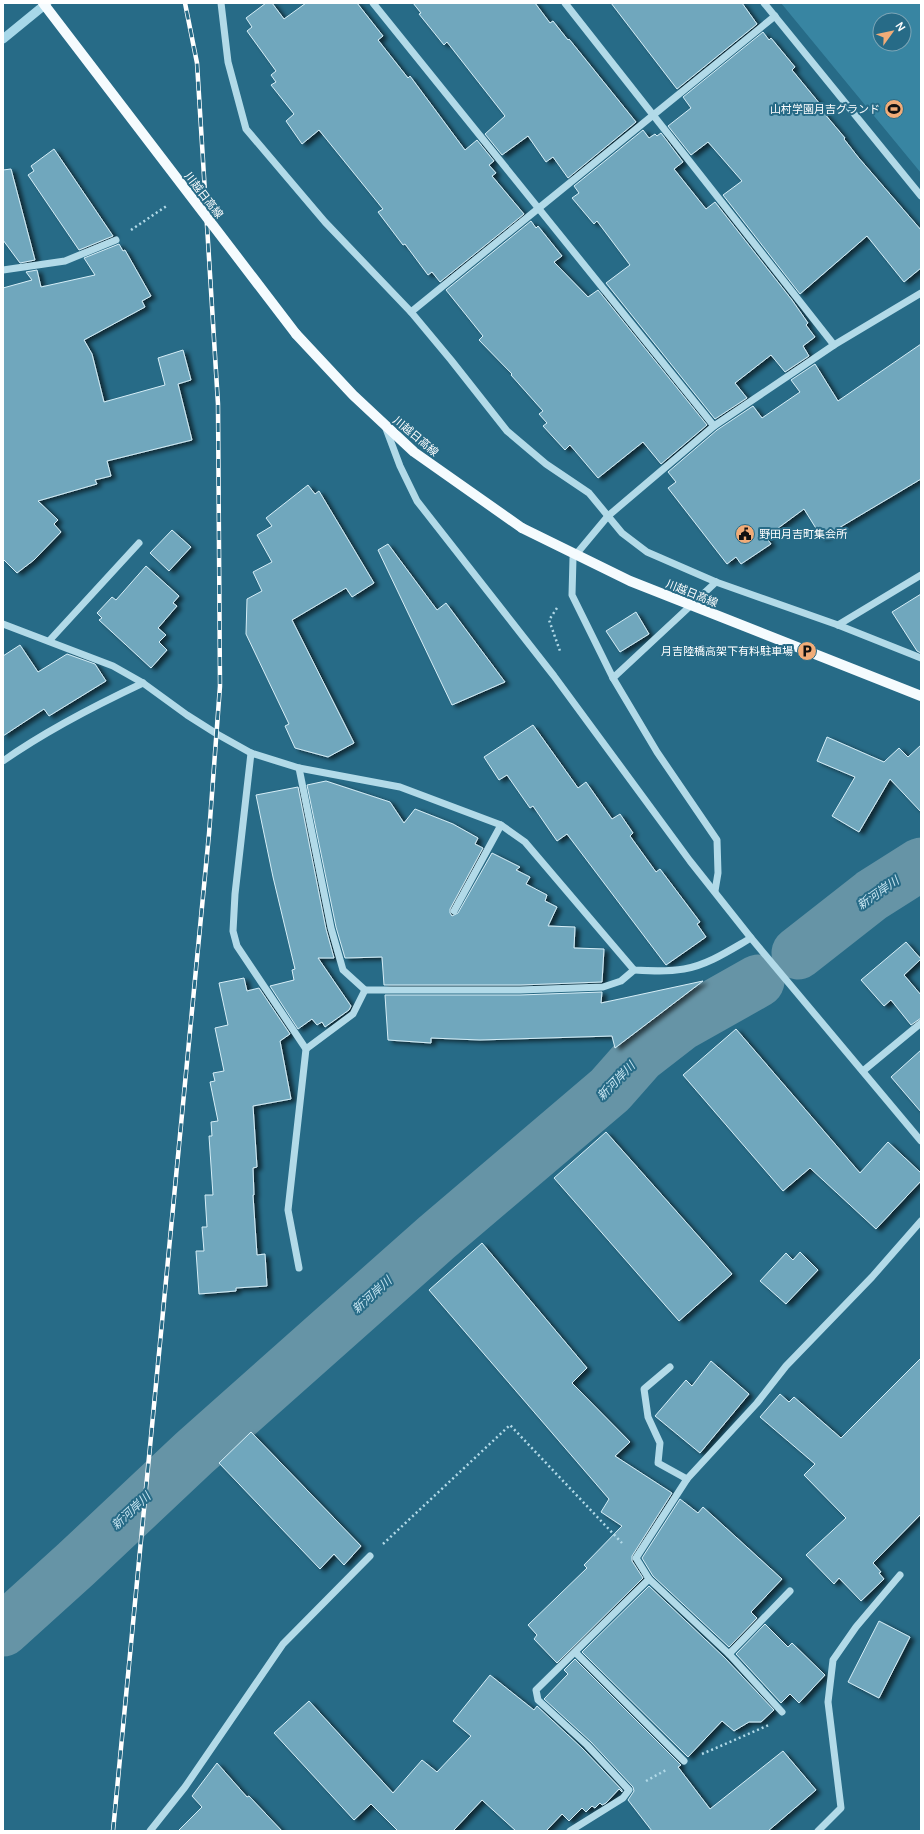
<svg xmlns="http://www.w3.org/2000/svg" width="924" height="1834" font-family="Manrope,'Noto Sans JP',sans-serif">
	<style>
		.green { fill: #3885a2; fill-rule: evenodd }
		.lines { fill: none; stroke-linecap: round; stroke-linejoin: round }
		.stream { stroke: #a7d8e9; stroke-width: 9 }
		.river { stroke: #6694a6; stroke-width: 53 }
		.building { fill: #6fa7bd; stroke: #d6eef7; filter: url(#shadow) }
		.path { stroke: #b2dae8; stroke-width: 2.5; stroke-dasharray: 2 3; stroke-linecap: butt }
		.minor { stroke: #b2dae8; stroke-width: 7 }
		.major { stroke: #f5fbfe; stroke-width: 10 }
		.rail-casing { stroke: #fff; stroke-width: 4.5 }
		.rail { stroke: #276b87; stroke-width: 3; stroke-dasharray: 9; stroke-linecap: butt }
		.major-bridge { stroke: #f5fbfe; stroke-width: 10 }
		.labels { text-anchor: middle; stroke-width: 4; stroke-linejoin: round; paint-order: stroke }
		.poi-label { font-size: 11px; fill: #fff; stroke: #276b87; text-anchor: end }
		.street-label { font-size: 11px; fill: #fff; stroke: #276b87 }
		.water-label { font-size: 12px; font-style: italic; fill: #c8e6f2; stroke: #276b87 }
	</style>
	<defs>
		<filter id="shadow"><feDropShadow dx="4.5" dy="2.5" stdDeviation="2" flood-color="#0009"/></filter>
	</defs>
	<rect width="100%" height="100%" fill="#276b87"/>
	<!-- green -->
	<path class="green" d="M781,3H921V173ZM880,20H904V44H880Z"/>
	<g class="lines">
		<!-- stream -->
		<path class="stream" d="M3,39L47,3"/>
		<!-- river -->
		<g class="river">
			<path d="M798,953L872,895L921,864"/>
			<path d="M3,1630L76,1564L194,1453L436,1238L610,1090L640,1056L680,1025L758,981"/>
		</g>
	</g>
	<!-- building -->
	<g class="building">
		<path d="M266,3H272L284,19L306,3H357L383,36L378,40L408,78L410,76L465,150L477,140L494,161L489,165L496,173L492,176L524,214L440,282L432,272L428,275L405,244L403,245L378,212L383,209L319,130L302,144L286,121L294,114L271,85L276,82L271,75L276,71L247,31L252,27L246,18Z"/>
		<path d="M413,3H535L550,23L553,21L568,40L569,39L636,122L568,178L553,157L546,162L528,136L502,155L485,134L505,116L447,42L444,45L419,14L421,13Z"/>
		<path d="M611,3H742L757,24L677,89Z"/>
		<path d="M763,32L769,40L771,38L795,67L792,70L820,104L818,106L845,138L844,139L858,157L921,230V268L904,282L867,236L800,294L723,195L742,181L708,142L691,155L668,126L691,108L683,97Z"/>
		<path d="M643,130L649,138L655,134L657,136L661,133L683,162L674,169L706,209L715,202L792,300L808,323L806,325L815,337L803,346L809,356L785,372L771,355L735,383L747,398L715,419L606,283L630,265L597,221L594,224L572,198L579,193L574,186Z"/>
		<path d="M54,149L113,236L79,250L28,175L34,171L31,166Z"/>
		<path d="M11,169L35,260L20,263L3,240V170Z"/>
		<path d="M531,221L536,228L538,226L562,256L554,262L588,297L598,290L707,425L661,464L643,442L598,478L570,445L565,450L543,426L547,423L539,414L543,411L511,375L512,374L479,340L483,336L446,290Z"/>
		<path d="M119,244L123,251L125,250L151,296L142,301L145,307L84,340L92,354L104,402L165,385L158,358L183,350L191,380L178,384L192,440L107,461L111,476L95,480L97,484L38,501L58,520L54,524L61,532L34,560L17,573L3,559V288L32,280L26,272L37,270L41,287L95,275L84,258Z"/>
		<path d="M921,344V479L822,538L804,509L766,537L771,544L741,564L736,557L727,564L668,488L676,482L668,472L717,430L753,406L762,418L800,392L791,380L815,364L838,401Z"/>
		<path d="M308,485L315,494L319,491L374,583L352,597L346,588L292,620L354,743L328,757L295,748L285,726L289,724L246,634L247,599L262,591L253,572L272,562L257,535L272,526L266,518Z"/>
		<path d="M172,530L191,547L169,571L150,553Z"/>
		<path d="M388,544L437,610L446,603L505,682L452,705L378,550Z"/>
		<path d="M146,566L179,596L173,603L177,606L158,628L166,635L159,642L167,650L151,668L99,620L102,618L97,613L112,597L116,600Z"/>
		<path d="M921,594V653L917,651L892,612Z"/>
		<path d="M636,612L649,634L620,652L606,631Z"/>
		<path d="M20,645L38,672L67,654L95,664L106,681L49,716L44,709L3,736V656Z"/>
		<path d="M533,725L578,788L586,782L612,819L620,814L633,833L630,836L656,872L660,869L700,922L697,924L706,937L666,965L567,834L557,841L533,806L530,808L507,775L499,780L484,757Z"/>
		<path d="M827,737L884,762L899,748L908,757L921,745V812L890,779L859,832L832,816L855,777L817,761Z"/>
		<path d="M326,781L390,802L404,823L415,809L453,824L478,838L475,844L483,848L450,909V913L452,916L458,913L492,853L520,867L516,870L530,877L526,884L547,895L545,901L557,907L548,926L575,927L574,948L604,949L602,982L520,985H384L382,957L345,958L336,927L307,785Z"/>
		<path d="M298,787L326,929L334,958H318L351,1006L349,1010L325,1027L322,1022L317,1025L312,1019L298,1029L270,986L294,980L292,970L295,969L273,877L256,795Z"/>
		<path d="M906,942L921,959L904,975L921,995V1018L911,1025L891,1000L884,1006L861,980Z"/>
		<path d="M244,978L247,991L259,988L290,1034L280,1041L291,1099L253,1106L257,1167L253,1168L254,1195H253L257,1255L265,1254L267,1286L236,1288V1291L199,1294L196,1251H204L202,1227H207L205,1195H213L209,1136H212L211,1122L218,1121L210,1082L215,1081L213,1073L224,1071L215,1028L228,1025L219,983Z"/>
		<path d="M703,981L615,1048L612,1036L480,1040L431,1038V1043L388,1040L385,995H520L602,992L601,1003Z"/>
		<path d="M736,1029L860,1173L888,1142L921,1173V1181L876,1229L810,1168L783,1191L683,1075Z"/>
		<path d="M921,1050V1112L891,1077Z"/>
		<path d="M606,1132L732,1274L679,1321L554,1178Z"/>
		<path d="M482,1243L587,1368L572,1383L630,1442L615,1456L672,1493L632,1556V1561L643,1578L557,1663L534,1639L537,1635L528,1625L587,1568L584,1565L622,1526L601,1512L609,1499L429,1290Z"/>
		<path d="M800,1252L818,1270L786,1304L760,1281L786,1253L793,1260Z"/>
		<path d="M921,1358V1514L873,1563L881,1572L879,1573L884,1579L861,1601L839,1578L834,1584L806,1555L846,1518L804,1475L815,1464L760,1417L780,1394L789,1402L794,1397L841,1438Z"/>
		<path d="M711,1361L749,1394L700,1453L655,1416L686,1380L692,1386Z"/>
		<path d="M251,1432L361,1546L344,1565L334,1554L320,1569L219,1463Z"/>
		<path d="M680,1499L698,1513L703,1507L782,1579L751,1612L757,1618L729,1647L653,1576L642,1558Z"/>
		<path d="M649,1586L725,1658L774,1710L761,1722H749L734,1731L722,1721L688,1757L582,1652Z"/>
		<path d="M879,1621L910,1637L879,1698L848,1682Z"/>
		<path d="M765,1624L788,1647L792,1643L825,1675L799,1703L790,1694L781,1703L736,1654Z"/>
		<path d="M575,1659L681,1765L678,1767L710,1809L783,1751L816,1790L768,1831H652L628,1800L634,1791L633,1787L591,1742L544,1699L568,1674L564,1670Z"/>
		<path d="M490,1675L534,1710L537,1706L583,1749L622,1790V1792L619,1789L606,1803L602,1805L600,1803L595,1808L592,1806L586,1812L582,1808L569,1821L562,1814L546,1831H516L482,1800L453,1831H398L371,1804L354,1820L274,1733L309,1701L393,1793L422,1760L437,1772L471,1736L453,1721Z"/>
		<path d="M217,1763L247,1797L249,1796L282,1831H178L202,1807L192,1796Z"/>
	</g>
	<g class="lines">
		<!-- path -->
		<g class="path">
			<path d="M131,230L168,205"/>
			<path d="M557,608L549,620L560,651"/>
			<path d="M383,1544L510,1425L622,1543"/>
			<path d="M702,1754L769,1725"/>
			<path d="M646,1781L666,1770"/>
		</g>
		<!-- minor -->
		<g class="minor">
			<path d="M221,3L228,62L246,129L325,222L411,312L451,360L507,431L546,464L589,493L622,533L647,552L716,582L838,625L921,658"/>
			<path d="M373,3L714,426"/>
			<path d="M565,3L834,345"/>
			<path d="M764,3L921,196"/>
			<path d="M3,270L65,261L116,240"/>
			<path d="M411,312L775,16"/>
			<path d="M385,426L400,466L417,501L554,676L690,861L751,938L921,1141"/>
			<path d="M3,624L113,666L143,683L187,715L217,734L251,753L299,768L400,787L501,825L525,842L634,970C651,971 667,972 684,969C708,965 730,950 751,938"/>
			<path d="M838,625L921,575"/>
			<path d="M49,641L139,543"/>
			<path d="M613,678L716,582"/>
			<path d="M251,753L235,894L233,931L237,946L306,1049L288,1210L299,1268"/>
			<path d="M3,761C47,730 94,706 143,683"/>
			<path d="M299,768L331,928L343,970L365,990H520L603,987L621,981L634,970"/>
			<path d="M715,891L718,873L717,840L657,752L613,678L572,595L573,558L608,516L714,426L834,345L921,293"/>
			<path d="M454,911L501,825"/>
			<path d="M306,1049L353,1014L365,990"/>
			<path d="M863,1071L921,1023"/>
			<path d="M670,1367L644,1389L648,1417L660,1443L658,1463L687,1479"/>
			<path d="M649,1579L729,1654L782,1712"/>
			<path d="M576,1653L684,1761"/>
			<path d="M729,1654L790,1591"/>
			<path d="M150,1831L185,1787L283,1644L370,1556"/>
			<path d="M570,1831L623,1798L629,1790L587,1745L538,1700L536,1690L649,1579L636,1558L687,1479L757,1403L786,1366L872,1277L921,1221"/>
			<path d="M818,1831L841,1808L828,1702L833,1660L856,1627L900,1575"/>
		</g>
		<!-- major -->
		<path class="major" d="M296,334L353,395L414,452L522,528"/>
		<!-- rail casing -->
		<g class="rail-casing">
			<path id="rail" d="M113,1831L209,834L220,686L218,404L197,63L185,3"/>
		</g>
		<!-- rail -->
		<use href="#rail" class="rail"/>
		<!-- major-bridge -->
		<g class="major-bridge">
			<path d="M43,3L296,334"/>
			<path d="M522,528L630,581L921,696"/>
		</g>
	</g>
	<!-- icons -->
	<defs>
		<g id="stadium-disc" transform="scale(1)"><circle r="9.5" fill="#f1ac78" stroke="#276b87"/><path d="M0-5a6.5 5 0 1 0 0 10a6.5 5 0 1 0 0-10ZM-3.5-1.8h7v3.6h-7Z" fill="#111"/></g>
		<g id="civic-disc" transform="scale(1)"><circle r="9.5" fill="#f1ac78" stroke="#276b87"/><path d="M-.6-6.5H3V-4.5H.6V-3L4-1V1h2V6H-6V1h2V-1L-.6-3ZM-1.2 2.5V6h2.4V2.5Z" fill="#111"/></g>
		<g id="parking-disc" transform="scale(1)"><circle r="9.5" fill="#f1ac78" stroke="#276b87"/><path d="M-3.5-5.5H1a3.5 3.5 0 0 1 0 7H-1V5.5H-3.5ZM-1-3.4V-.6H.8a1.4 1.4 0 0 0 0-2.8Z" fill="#111"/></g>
	</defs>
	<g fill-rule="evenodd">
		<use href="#stadium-disc" x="894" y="109"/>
		<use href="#civic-disc" x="745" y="534"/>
		<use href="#parking-disc" x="807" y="651"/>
	</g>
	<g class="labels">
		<!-- poi labels -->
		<g class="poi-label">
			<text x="880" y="113">山村学園月吉グランド</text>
			<text x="759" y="538" text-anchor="start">野田月吉町集会所</text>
			<text x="793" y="655">月吉陸橋高架下有料駐車場</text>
		</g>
		<!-- street labels -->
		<g class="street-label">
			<text transform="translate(204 195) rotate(52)" y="4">川越日高線</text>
			<text transform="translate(416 436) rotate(40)" y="4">川越日高線</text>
			<text transform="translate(692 593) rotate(22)" y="4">川越日高線</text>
		</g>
		<!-- water labels -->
		<g class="water-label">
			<text transform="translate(878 893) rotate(-35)" y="4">新河岸川</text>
			<text transform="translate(616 1081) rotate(-46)" y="4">新河岸川</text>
			<text transform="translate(372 1295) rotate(-42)" y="4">新河岸川</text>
			<text transform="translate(131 1511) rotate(-43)" y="4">新河岸川</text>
		</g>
	</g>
	<!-- border -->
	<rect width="924" height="1834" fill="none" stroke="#ffffff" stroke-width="8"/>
	<!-- north arrow -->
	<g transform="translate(892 32) rotate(57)"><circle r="19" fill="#276b87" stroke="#7da6b7"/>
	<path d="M0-3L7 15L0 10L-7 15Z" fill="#f1ac78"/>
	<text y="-6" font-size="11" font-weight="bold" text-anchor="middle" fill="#ffffff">N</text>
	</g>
</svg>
